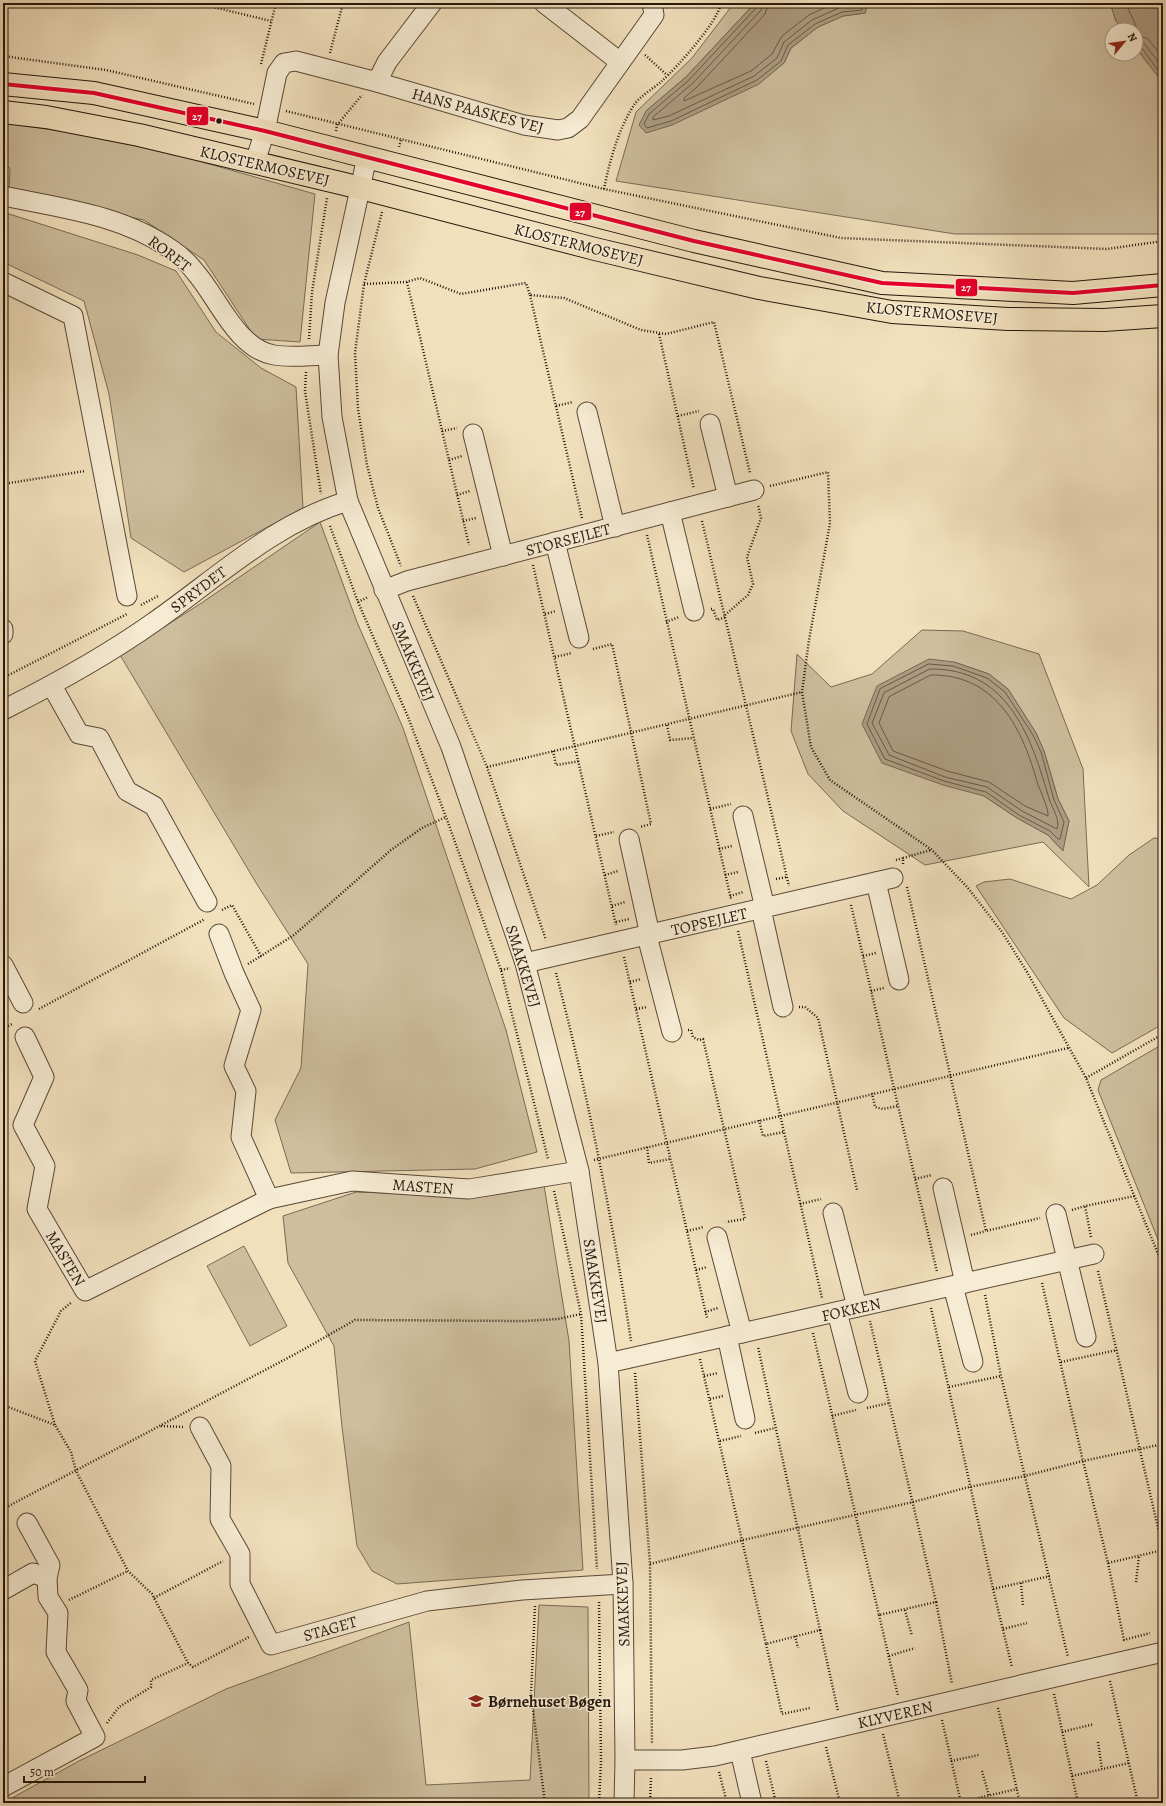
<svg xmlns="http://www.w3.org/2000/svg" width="1166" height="1806" font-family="Alegreya,serif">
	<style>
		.green { fill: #cebe9e; stroke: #7a6a55; fill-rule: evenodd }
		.water { fill: #ac9b80; stroke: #766652 }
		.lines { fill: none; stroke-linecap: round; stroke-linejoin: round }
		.shore { stroke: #695846; stroke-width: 1 }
		.minor-casing { stroke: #594838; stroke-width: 21 }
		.major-casing { stroke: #26160c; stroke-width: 24 }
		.path { stroke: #26160c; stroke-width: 2.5; stroke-dasharray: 1 2; stroke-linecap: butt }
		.minor { stroke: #f6ebd3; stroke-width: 19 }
		.major { stroke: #f1e0bc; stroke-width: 22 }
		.bus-1-casing { stroke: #f6ebd3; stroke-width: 7 }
		.bus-1 { stroke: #e4002b; stroke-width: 4 }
		.bus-dot { fill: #26160c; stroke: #f6ebd3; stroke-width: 1.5 }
		.labels { text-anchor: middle; stroke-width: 3; stroke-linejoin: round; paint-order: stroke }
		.street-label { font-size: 16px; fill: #26160c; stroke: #f6ebd3 }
		.poi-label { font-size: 16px; font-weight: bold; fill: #26160c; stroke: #f6ebd3; text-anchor: start }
		.line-badge { stroke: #f6ebd3; stroke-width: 1.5 }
		.badge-label { font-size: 11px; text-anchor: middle; font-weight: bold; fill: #fff }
	</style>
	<rect width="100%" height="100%" fill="#f1e0bc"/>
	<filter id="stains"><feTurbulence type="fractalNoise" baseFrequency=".005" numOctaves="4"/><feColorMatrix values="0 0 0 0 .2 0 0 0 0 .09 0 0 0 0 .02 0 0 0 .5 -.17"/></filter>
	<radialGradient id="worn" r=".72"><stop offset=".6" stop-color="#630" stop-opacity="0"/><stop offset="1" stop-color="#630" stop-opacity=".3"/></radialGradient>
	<!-- green -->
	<g class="green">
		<path d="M730,3H755L686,77L646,111L784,63L791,48L818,27L843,16L865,13L868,3H1110L1116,21L1123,30H1112V54H1136V48L1163,83V234H955L616,181L636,112L692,58L731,7Z"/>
		<path d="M3,123L125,140L315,194L300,342L256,339L204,260L144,220L9,193L10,168L3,167Z"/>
		<path d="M3,212L138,255L176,271L216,332L261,368L296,387L303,508L184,572L131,538L109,394L84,301L3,262Z"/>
		<path d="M320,522L357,622L403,728L506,1030L537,1152L475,1169L291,1173L275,1120L301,1068L308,964L258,886L120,655L200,604Z"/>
		<path d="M922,630L963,631L1039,654L1083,769L1089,887L1043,842L925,865L843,811L808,774L791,731L797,654L831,687L872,674ZM954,662L989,674L1008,689L1036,733L1044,751L1058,799L1069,821L1062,850L1048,835L1017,818L984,796Z"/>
		<path d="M1154,838L1163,839V1024L1112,1053L1064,1018L976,886L984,882L1010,879L1071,899L1097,885L1129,855Z"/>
		<path d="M1163,1044V1252L1098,1090L1101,1080Z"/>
		<path d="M544,1185L569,1341L583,1570L397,1584L372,1571L357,1546L342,1427L334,1346L288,1263L283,1216L356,1192L474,1196Z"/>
		<path d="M244,1246L287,1326L250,1346L207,1266Z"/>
		<path d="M539,1605L588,1607L589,1803H3L79,1761L226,1689L409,1622L426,1785L530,1780Z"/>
	</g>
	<!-- water -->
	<g class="water">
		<path d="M755,3H868L865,13L843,16L818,27L791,48L784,63L759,84L672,125L646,133L639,125L646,111L686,77Z"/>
		<path d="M1110,3L1163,4V83L1136,48V30H1123L1116,21Z"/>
		<path d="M929,659L954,662L989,674L1008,689L1036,733L1044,751L1058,799L1069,821L1063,851L1048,835L1017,818L984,796L943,785L882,763L862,724L877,686Z"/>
	</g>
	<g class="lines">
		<!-- shore -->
		<g class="shore">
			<path d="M758,3L757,7L689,80L649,114L644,124L647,128L671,121L757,80L781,61L788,45L815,24L842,12L862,10L864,3"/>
			<path d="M763,3L761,10L693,83L653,117V120L669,116L754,76L777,58L784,42L812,20L841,7L857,5L859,3"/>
			<path d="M769,3L765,14L697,87L684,98V101L751,71L772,54L782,36L809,15L835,3"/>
			<path d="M1126,3C1129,14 1137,22 1137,34L1148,39L1163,58"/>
			<path d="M1136,41L1144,43L1163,68"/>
			<path d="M1136,46L1141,47L1163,77"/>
			<path d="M929,664L953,666L987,678L1005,692L1033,735L1041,752L1054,800L1064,822L1060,839H1058L1050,831L1019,815L986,792L944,781L885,759L867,724L880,689Z"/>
			<path d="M930,669C1006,668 1030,733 1048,795C1050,805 1061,819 1057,829L1022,811L987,787L945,777L889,755L872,723L884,693Z"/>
			<path d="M931,675C997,674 1023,730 1038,785C1041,792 1049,810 1048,816L1025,806L989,782L947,771L893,751L879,723L889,697Z"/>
		</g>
		<!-- minor casing -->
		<g class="minor-casing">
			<g id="minor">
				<path d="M544,3L620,62"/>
				<path d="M377,82L387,62L432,3"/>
				<path d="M367,157L335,303L328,355L332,417L348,501L451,747L525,963L579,1171L608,1363L623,1584L625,1760L624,1803"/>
				<path d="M255,162L265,131L277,73L284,63L296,61L373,81L524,125L558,130L568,128L580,119L654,15L652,3"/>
				<path d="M3,196C61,208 123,215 172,250C181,256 190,265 196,273C218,298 237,349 274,355C291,358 311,355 328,355"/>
				<path d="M3,282L73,316L127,596"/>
				<path d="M587,412L615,527"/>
				<path d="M710,424L728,497"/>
				<path d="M473,434L503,556"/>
				<path d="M670,512L694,611"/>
				<path d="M555,542L579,638"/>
				<path d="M384,590L407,581L754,490"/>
				<path d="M3,629V634"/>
				<path d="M52,686L79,734L99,738L127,791L154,806L207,902"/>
				<path d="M3,710C55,684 106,656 154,622C217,578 274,523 348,501"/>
				<path d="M743,816L765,908"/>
				<path d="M629,839L650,935"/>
				<path d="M876,882L899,980"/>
				<path d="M761,909L783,1007"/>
				<path d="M219,934L234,973L251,1010L234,1066L246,1091L241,1137L269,1199"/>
				<path d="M647,936L672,1032"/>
				<path d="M525,963L893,878"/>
				<path d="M3,965L23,1003"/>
				<path d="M25,1037L44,1077L23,1125L45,1166L37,1209L85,1291L269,1199L352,1181L469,1189L579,1171"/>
				<path d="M943,1188L965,1283"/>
				<path d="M833,1213L857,1307"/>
				<path d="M1056,1214L1086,1337"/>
				<path d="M717,1237L742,1333"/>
				<path d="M953,1286L973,1362"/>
				<path d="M837,1312L858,1393"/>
				<path d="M727,1336L745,1419"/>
				<path d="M608,1363L1094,1254"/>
				<path d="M200,1427L221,1466L220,1519L240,1554V1584L271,1645L427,1601L522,1590L623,1584"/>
				<path d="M3,1590L33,1573L47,1578"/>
				<path d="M740,1751L752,1803"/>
				<path d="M625,1760H682L715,1756L1163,1652"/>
				<path d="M3,1787L95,1737L76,1701L78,1690L56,1652L58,1613L48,1597L47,1578L50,1565L27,1523"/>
			</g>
		</g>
		<!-- major casing -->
		<g class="major-casing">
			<g id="major">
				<path d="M3,84L94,93L265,131L694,241L882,283L1073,293L1163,285"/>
				<path d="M3,112L46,117L139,135L361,188L595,249L759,288L892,312L1008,319L1104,320L1163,316"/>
			</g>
		</g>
		<!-- path -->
		<g class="path">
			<path d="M213,3V7L271,21"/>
			<path d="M330,53L343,3"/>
			<path d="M645,55L667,75"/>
			<path d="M3,56L106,70L254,104"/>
			<path d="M261,64L276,3"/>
			<path d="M286,111L604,189L841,238L1107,249L1163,241"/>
			<path d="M336,131L337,125L362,95"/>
			<path d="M399,147L401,140"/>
			<path d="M604,189C610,160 618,130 634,105C640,96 654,88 662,81C677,67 718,22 721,3"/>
			<path d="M382,212L364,284L355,353L358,409L367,465L378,508L401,566"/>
			<path d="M407,282L469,545"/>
			<path d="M364,284L406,282L420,278L461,294L526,283L530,295L564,298L641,330L666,334L714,322L750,473"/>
			<path d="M530,295L582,518"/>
			<path d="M659,334L694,489"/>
			<path d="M309,339L312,292L327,198"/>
			<path d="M306,372L305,391L321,494"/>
			<path d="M556,406L573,402"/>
			<path d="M678,416L699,411"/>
			<path d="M442,431L457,428"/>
			<path d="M449,460L462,456"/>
			<path d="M3,484L85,471"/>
			<path d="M770,486L828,472L830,523L809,640L802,692L811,747L830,780L932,850L968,888L1002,932L1027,972L1086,1078L1163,1266"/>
			<path d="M457,495L470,491"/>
			<path d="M463,521L476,518"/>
			<path d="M702,521L789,886"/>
			<path d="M330,526L358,602L408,717L446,817L501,970L548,1159"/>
			<path d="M647,535L731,899"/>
			<path d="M533,565L616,925"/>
			<path d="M413,596L487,767L546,940"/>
			<path d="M358,602L368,597"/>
			<path d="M141,605L158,596"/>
			<path d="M711,609H713L717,620L726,617"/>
			<path d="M545,614L556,611"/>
			<path d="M725,615L748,595L753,584L747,557L761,518L758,505"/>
			<path d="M666,622L679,617"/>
			<path d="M593,649L612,644L651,824L640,827"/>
			<path d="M555,657L572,653"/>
			<path d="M3,678L127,614"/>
			<path d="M667,725L670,740L693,738"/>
			<path d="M553,751L556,765L580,761"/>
			<path d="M487,767L802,692"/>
			<path d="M710,809L731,804"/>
			<path d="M596,836L614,832"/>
			<path d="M719,849L732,846"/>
			<path d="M896,860L903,858"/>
			<path d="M903,864V858L931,850"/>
			<path d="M605,875L618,871"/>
			<path d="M725,875L738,872"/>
			<path d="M776,879L787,877"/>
			<path d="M907,887L986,1231L1040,1218"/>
			<path d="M730,896L743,892"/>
			<path d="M851,905L937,1272"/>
			<path d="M612,906L625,902"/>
			<path d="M222,910L232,905L261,956L294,935L391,850L422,828L446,817"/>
			<path d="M616,922L629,919"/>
			<path d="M738,931L822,1298"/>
			<path d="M863,956L876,953"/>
			<path d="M624,957L707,1318"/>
			<path d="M248,964L261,956"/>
			<path d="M501,970L510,968"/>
			<path d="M556,973C588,1095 612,1217 631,1341"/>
			<path d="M630,982L641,979"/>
			<path d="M871,991L884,988"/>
			<path d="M799,1007H805L818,1018L857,1190"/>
			<path d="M39,1009L205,919"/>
			<path d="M636,1009L647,1007"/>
			<path d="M3,1029L12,1024"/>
			<path d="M688,1030H691L693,1037L699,1040L703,1039L745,1219L726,1222"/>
			<path d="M1086,1078L1163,1034"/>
			<path d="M872,1093L875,1107L883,1109L898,1106"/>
			<path d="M759,1120L763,1136L784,1132"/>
			<path d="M647,1147L649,1163L670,1159"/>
			<path d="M594,1160L1068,1048"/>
			<path d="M915,1179L932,1175"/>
			<path d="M554,1191L581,1314L597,1569"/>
			<path d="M800,1204L821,1199"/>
			<path d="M1072,1210L1085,1206"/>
			<path d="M687,1231L704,1227"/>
			<path d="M971,1235L986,1231"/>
			<path d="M1091,1237L1085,1206L1135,1196"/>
			<path d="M696,1270L707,1267"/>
			<path d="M1098,1271L1163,1549"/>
			<path d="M1042,1283L1083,1461L1108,1563L1163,1550"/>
			<path d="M985,1295L1001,1376L1068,1657"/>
			<path d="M931,1308L993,1589L1050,1576"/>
			<path d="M705,1312L718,1308"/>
			<path d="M813,1333L879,1615L936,1602L870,1321"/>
			<path d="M700,1359L766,1644L820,1630L758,1347"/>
			<path d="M1061,1362L1117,1350"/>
			<path d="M635,1373L650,1564L652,1744"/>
			<path d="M704,1376L718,1373"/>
			<path d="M949,1387L1001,1376"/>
			<path d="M710,1399L723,1396"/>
			<path d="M3,1405L55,1425L71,1452L76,1471L128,1571L152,1594L188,1663"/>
			<path d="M867,1408L889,1403"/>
			<path d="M832,1416L856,1410"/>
			<path d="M55,1425L35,1361L61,1311L72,1302"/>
			<path d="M161,1426L183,1427"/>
			<path d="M755,1433L775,1428"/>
			<path d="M720,1441L741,1436"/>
			<path d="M3,1509L299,1352L355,1320L525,1321L558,1319L581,1314"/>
			<path d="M1108,1563L1124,1640L1150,1633"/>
			<path d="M650,1564L743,1540L913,1502L969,1487L1025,1476L1083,1461L1163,1444"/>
			<path d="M1136,1582L1139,1556"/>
			<path d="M1021,1583L1023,1606"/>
			<path d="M993,1589L1012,1667"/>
			<path d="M154,1598L223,1561"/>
			<path d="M69,1600L128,1571"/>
			<path d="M599,1602L601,1761L599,1803"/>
			<path d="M936,1602L952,1684"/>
			<path d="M535,1606L531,1694L545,1803"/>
			<path d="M905,1610L912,1636"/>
			<path d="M879,1615L898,1696"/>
			<path d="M1003,1629L1027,1623"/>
			<path d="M820,1630L838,1711"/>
			<path d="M795,1636L798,1648"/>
			<path d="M766,1644L782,1714L810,1708"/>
			<path d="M889,1656L915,1648"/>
			<path d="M1110,1681L1138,1803"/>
			<path d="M1054,1694L1078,1803"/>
			<path d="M998,1708L1020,1803"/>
			<path d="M942,1720L961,1803"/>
			<path d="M107,1723L119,1707L151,1687V1680L188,1663L193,1667L249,1637"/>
			<path d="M1062,1732L1094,1724"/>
			<path d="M883,1734L900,1803"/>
			<path d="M1098,1742L1102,1769"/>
			<path d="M826,1747L840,1803"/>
			<path d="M766,1761L776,1803"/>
			<path d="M951,1761L979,1755"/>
			<path d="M982,1771L989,1796"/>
			<path d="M719,1772L727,1803"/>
			<path d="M1072,1776L1129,1763"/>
			<path d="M961,1802L1017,1789"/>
			<path d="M650,1803L651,1777"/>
		</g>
		<!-- minor -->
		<use href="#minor" class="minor"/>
		<!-- major -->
		<use href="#major" class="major"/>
		<!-- bus-1 casing -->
		<g class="bus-1-casing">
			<path id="bus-1" d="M3,84L94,93L265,131L694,241L882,283L1073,293L1163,285"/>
		</g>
		<!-- bus-1 -->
		<use href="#bus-1" class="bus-1"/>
	</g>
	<!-- icons -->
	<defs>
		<g id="school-bare" transform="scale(1.2)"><path d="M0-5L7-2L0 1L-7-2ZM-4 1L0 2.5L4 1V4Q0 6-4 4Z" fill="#8f2418" stroke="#f6ebd3" stroke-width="2.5" paint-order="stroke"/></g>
	</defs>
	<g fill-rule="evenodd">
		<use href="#school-bare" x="476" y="1701"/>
	</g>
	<!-- markers -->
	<circle class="bus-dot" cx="219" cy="121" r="3.5"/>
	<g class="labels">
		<!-- street labels -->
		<g class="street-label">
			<text transform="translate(478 110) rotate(15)" y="6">HANS PAASKES VEJ</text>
			<text transform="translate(265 165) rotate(13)" y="6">KLOSTERMOSEVEJ</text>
			<text transform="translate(579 244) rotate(14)" y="6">KLOSTERMOSEVEJ</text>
			<text transform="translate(170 253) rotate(37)" y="6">RORET</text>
			<text transform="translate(932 312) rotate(5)" y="6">KLOSTERMOSEVEJ</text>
			<text transform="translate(568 539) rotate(-15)" y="6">STORSEJLET</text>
			<text transform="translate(198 589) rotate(-37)" y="6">SPRYDET</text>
			<text transform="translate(414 661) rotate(67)" y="6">SMAKKEVEJ</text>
			<text transform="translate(709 921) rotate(-13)" y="6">TOPSEJLET</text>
			<text transform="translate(524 966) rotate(73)" y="6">SMAKKEVEJ</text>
			<text transform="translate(423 1186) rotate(4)" y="6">MASTEN</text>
			<text transform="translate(66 1258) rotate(59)" y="6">MASTEN</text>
			<text transform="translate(596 1281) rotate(81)" y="6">SMAKKEVEJ</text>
			<text transform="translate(851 1309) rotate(-13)" y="6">FOKKEN</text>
			<text transform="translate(622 1604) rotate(-92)" y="6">SMAKKEVEJ</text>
			<text transform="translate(330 1628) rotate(-16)" y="6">STAGET</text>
			<text transform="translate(895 1714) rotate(-13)" y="6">KLYVEREN</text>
		</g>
		<!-- poi labels -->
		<g class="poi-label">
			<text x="488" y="1707">Børnehuset Bøgen</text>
		</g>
	</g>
	<g class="line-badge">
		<rect x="186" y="106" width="23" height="20" rx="4" fill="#e4002b"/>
		<rect x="569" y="202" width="23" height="19" rx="4" fill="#e4002b"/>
		<rect x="955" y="278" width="23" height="19" rx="4" fill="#e4002b"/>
	</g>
	<g class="badge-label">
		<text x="197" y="120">27</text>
		<text x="580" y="216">27</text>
		<text x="966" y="291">27</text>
	</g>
	<!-- margin -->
	<rect width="1166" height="1806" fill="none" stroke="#f1e0bc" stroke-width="16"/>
	<rect x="4" y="4" width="1158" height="1798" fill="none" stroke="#26160c" stroke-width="2"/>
	<rect x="8" y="8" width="1150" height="1790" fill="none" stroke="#26160c"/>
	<!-- north arrow -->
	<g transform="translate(1124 42) rotate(61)"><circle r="19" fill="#f6ebd3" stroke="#a39683"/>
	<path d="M0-3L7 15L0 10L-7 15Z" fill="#8f2418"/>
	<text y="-6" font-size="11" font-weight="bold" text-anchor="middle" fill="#26160c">N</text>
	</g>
	<!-- scale -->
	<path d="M24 1776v6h121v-6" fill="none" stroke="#26160c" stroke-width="2"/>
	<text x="30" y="1776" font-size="12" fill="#26160c" stroke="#f6ebd3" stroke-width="3" paint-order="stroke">50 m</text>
	<rect width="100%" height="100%" filter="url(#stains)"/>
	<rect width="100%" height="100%" fill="url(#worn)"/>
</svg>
